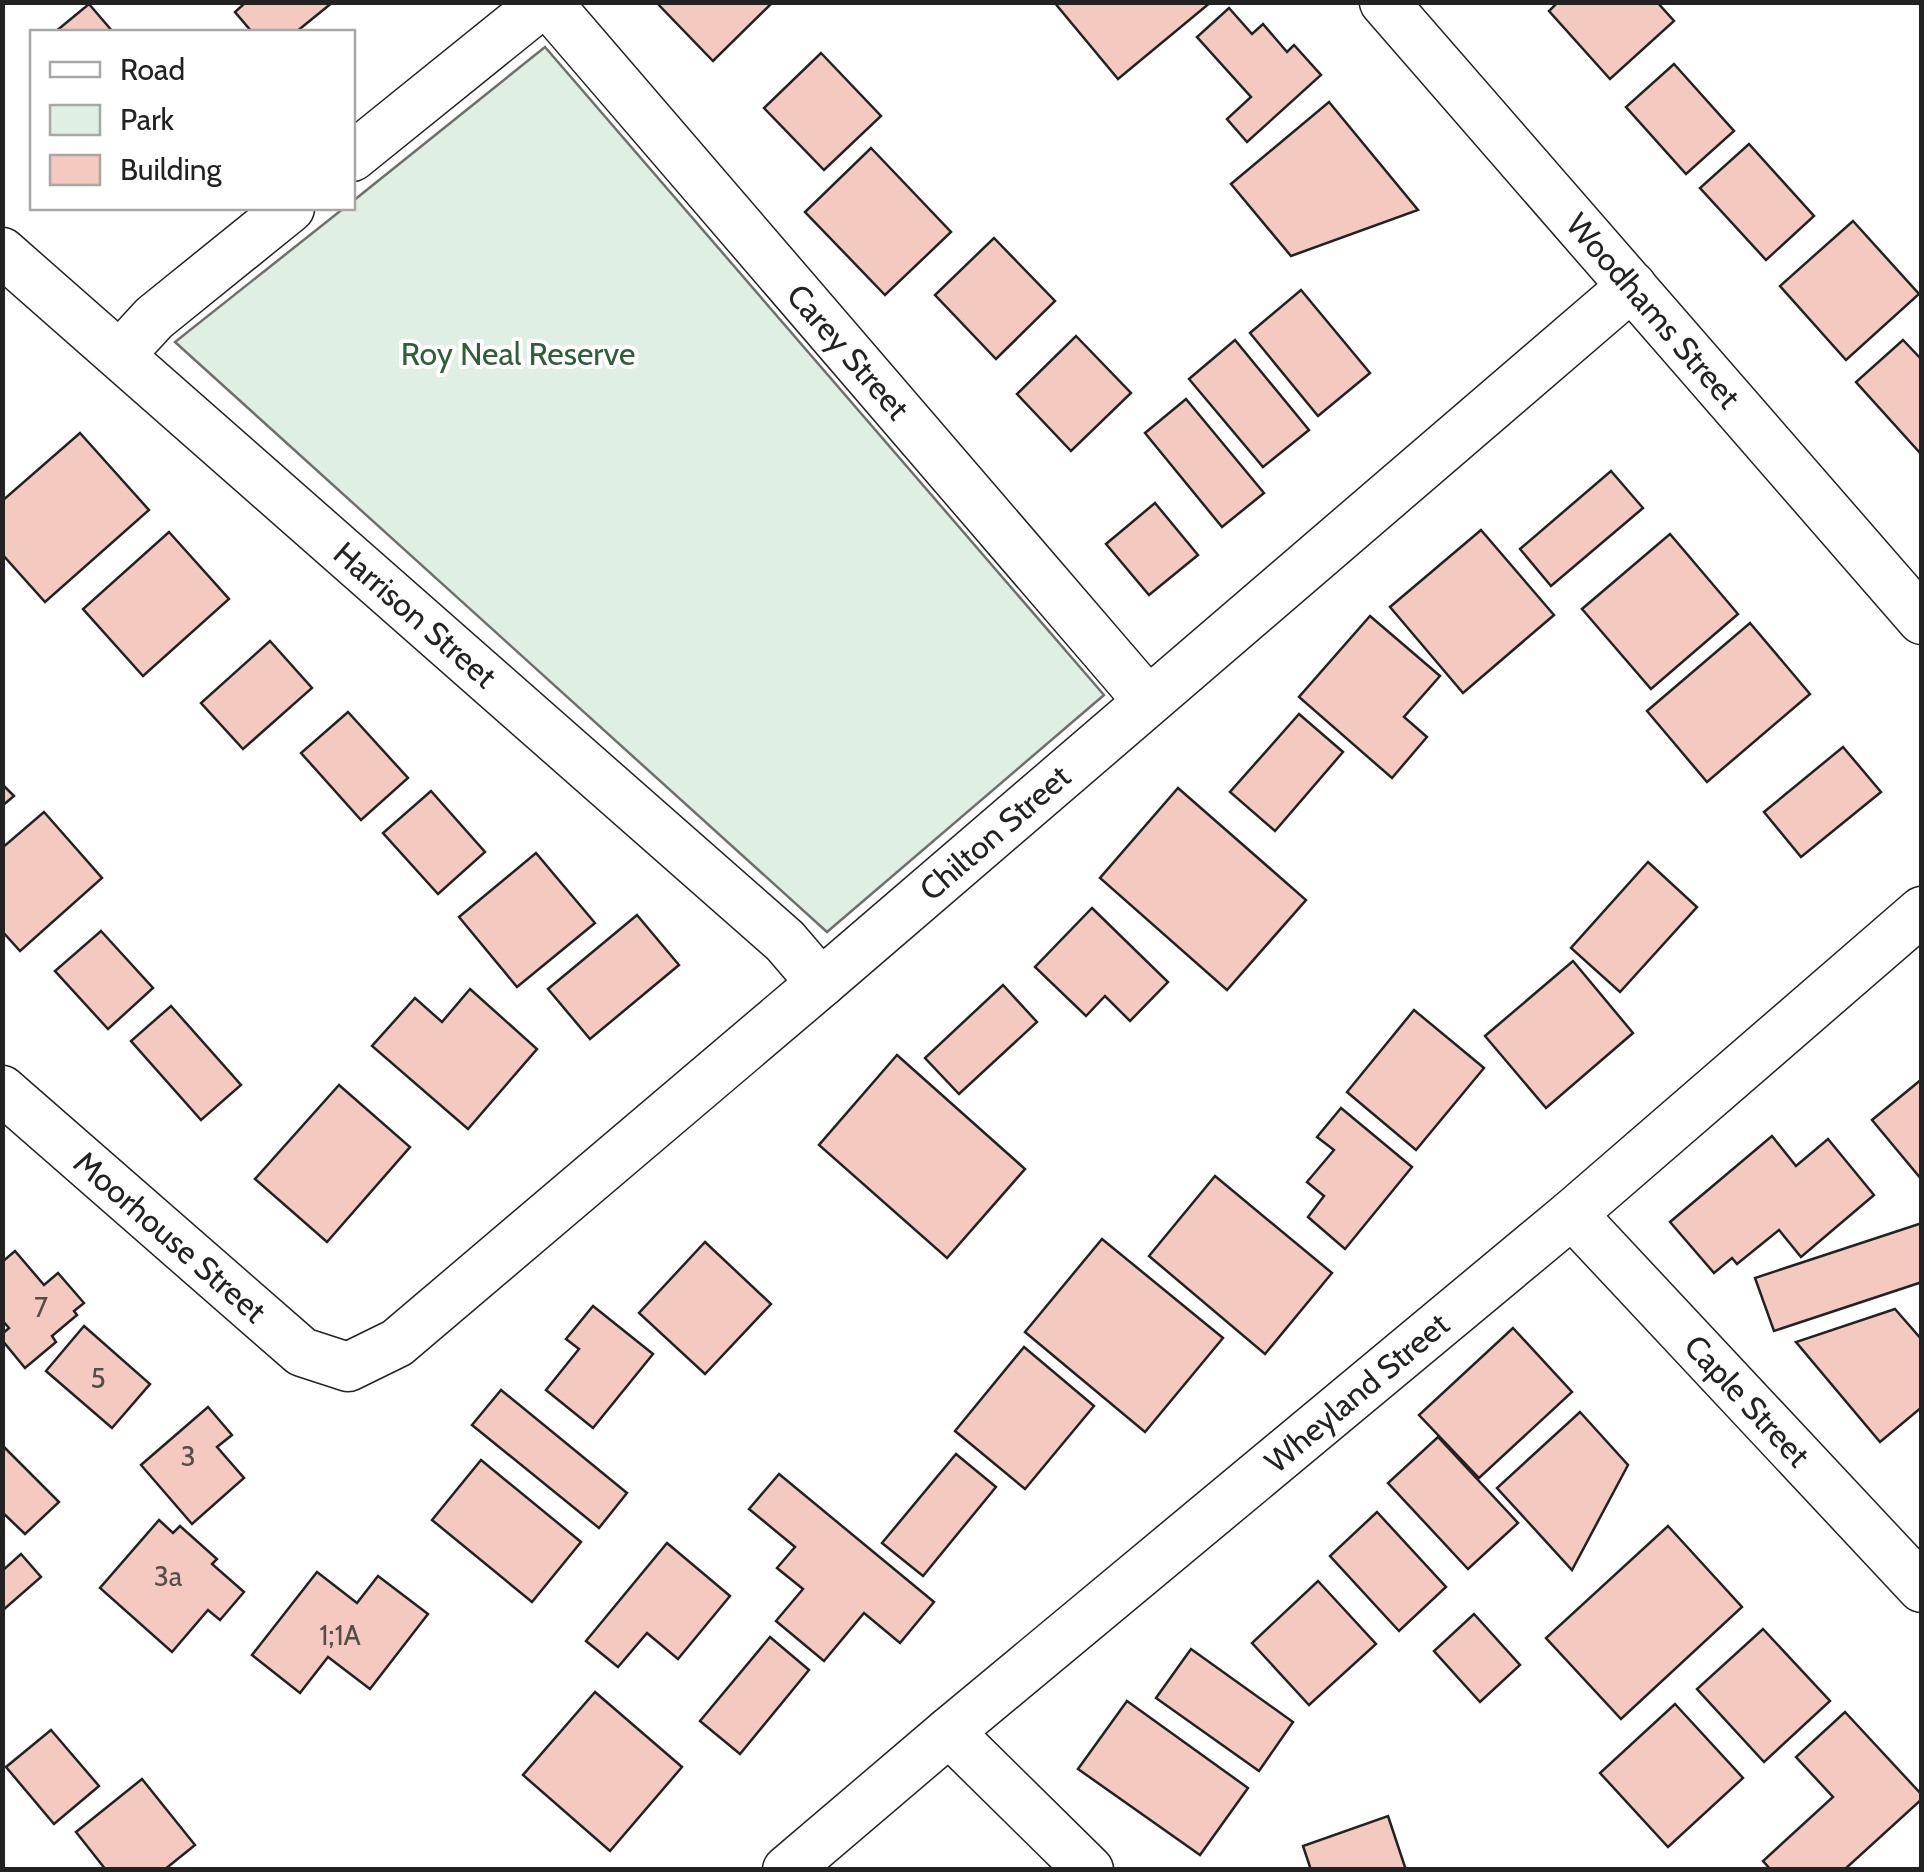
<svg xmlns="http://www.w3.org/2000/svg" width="1924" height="1872" font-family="Cabin,sans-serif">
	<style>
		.green { fill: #e0efe3; stroke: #6f6f6f; stroke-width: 2.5 }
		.building { fill: #f3c9c0; stroke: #222; stroke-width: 2.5 }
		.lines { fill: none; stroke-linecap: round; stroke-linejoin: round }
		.minor-casing { stroke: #222; stroke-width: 51 }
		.minor { stroke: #fff; stroke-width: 48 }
		.labels { text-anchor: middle; stroke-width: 8; stroke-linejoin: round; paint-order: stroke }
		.number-label { font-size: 28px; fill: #564c4a }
		.street-label { font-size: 32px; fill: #222; stroke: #fff }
		.park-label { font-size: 32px; fill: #2f5e38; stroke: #fff }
	</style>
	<rect width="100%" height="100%" fill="#fff"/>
	<!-- green -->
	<path class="green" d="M545,47L1104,695L827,932L175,342L344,208H352L353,201Z"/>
	<!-- building -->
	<g class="building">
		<path d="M246,2H333L296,32H252L235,12Z"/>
		<path d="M656,2H773L713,61Z"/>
		<path d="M1054,2H1211L1118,79Z"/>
		<path d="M1558,2H1657L1674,21L1610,79L1549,11Z"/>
		<path d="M89,4L113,32H55Z"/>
		<path d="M1229,8L1252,34L1263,24L1287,52L1294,45L1321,75L1247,142L1227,119L1251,97L1197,37Z"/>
		<path d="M821,53L881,116L824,170L764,108Z"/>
		<path d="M1674,64L1734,131L1686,174L1626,107Z"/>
		<path d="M1329,102L1418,210L1291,256L1231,184Z"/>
		<path d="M1749,144L1814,216L1766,260L1700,188Z"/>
		<path d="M871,148L951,232L885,295L805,212Z"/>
		<path d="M1853,221L1919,294L1846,360L1780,286Z"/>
		<path d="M994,238L1055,301L996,359L935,295Z"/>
		<path d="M1301,290L1370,373L1318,416L1250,333Z"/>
		<path d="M1076,336L1131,393L1071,451L1017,394Z"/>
		<path d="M1235,340L1309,430L1263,467L1189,379Z"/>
		<path d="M1903,340L1922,360L1921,454L1856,382Z"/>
		<path d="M1186,399L1264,493L1222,527L1145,433Z"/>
		<path d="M80,433L149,510L45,602L2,554V501Z"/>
		<path d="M1611,471L1643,508L1551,586L1520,549Z"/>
		<path d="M1155,503L1198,555L1149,595L1106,544Z"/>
		<path d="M1481,530L1554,615L1463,693L1390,607Z"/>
		<path d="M169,532L229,599L143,676L83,609Z"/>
		<path d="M1670,534L1738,614L1651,689L1582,609Z"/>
		<path d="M1370,616L1440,676L1404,717L1427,737L1392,778L1299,697Z"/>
		<path d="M1750,623L1810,694L1707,782L1647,711Z"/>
		<path d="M270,641L312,688L243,749L201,703Z"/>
		<path d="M348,712L408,778L361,820L301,753Z"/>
		<path d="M1299,714L1343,752L1275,831L1230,792Z"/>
		<path d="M1843,747L1881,792L1801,857L1764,812Z"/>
		<path d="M2,784L14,796L2,806Z"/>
		<path d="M1178,788L1306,900L1227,990L1100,878Z"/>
		<path d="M431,791L485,852L438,894L383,833Z"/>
		<path d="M44,812L102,878L20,951L2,931V848Z"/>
		<path d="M536,853L595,923L517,987L459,917Z"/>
		<path d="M1648,862L1697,907L1620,992L1571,948Z"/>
		<path d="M1092,908L1168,982L1130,1021L1105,996L1086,1016L1035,967Z"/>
		<path d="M637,915L679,965L590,1039L548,989Z"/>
		<path d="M101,931L153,988L108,1029L55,971Z"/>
		<path d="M1573,961L1633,1033L1546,1108L1485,1036Z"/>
		<path d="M1003,985L1037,1022L959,1094L925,1058Z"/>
		<path d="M470,989L537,1049L468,1129L372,1046L415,998L442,1022Z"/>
		<path d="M171,1006L241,1085L201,1120L131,1041Z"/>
		<path d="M1414,1010L1484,1068L1416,1150L1347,1092Z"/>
		<path d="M897,1055L1025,1169L947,1258L819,1145Z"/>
		<path d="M1922,1079V1180L1872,1120Z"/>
		<path d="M339,1085L410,1147L327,1242L255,1179Z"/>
		<path d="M1341,1108L1412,1167L1345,1249L1308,1217L1324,1196L1307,1182L1334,1150L1317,1137Z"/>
		<path d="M1772,1136L1796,1166L1828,1139L1874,1195L1801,1257L1779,1230L1737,1264L1732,1258L1714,1273L1670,1222Z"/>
		<path d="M1215,1176L1332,1273L1265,1354L1149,1256Z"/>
		<path d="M1922,1223V1282L1774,1331L1755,1278Z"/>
		<path d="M1102,1239L1223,1338L1145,1432L1025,1332Z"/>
		<path d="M705,1242L771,1304L705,1374L639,1313Z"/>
		<path d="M15,1251L44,1285L58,1273L84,1303L74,1311L77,1315L52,1336L56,1342L25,1368L2,1340V1334L9,1328L2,1320V1262Z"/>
		<path d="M593,1306L653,1354L593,1428L546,1390L579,1349L566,1339Z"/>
		<path d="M1895,1309L1922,1340V1407L1880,1442L1796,1342Z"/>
		<path d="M84,1326L150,1384L112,1428L46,1371Z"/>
		<path d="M1513,1328L1572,1392L1479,1478L1419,1415Z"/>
		<path d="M1024,1347L1094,1406L1025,1489L955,1431Z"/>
		<path d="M501,1390L627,1493L599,1528L472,1425Z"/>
		<path d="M208,1407L232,1435L217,1447L244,1478L192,1524L141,1465Z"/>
		<path d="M1580,1412L1628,1465L1572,1570L1497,1488Z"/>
		<path d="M1438,1437L1518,1523L1468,1569L1388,1483Z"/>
		<path d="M2,1445L59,1502L25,1534L2,1512Z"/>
		<path d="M956,1454L996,1487L923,1576L882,1543Z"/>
		<path d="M481,1460L581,1542L532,1602L432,1520Z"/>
		<path d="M779,1474L934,1602L900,1643L864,1613L824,1661L776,1621L803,1589L777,1568L795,1547L749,1509Z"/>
		<path d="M1377,1512L1446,1587L1399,1631L1330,1556Z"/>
		<path d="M159,1520L173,1533L180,1526L217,1559L212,1564L244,1592L220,1620L208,1610L172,1652L100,1588Z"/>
		<path d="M1668,1526L1742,1607L1621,1719L1546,1638Z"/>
		<path d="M667,1543L730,1596L678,1659L647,1633L618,1667L586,1641Z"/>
		<path d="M21,1554L41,1577L2,1611V1571Z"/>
		<path d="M317,1572L357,1603L378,1576L428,1614L370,1689L328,1657L300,1693L252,1655Z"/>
		<path d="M1318,1581L1376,1644L1309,1705L1252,1643Z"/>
		<path d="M1474,1614L1520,1665L1480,1702L1434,1651Z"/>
		<path d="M1763,1629L1830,1701L1764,1762L1697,1689Z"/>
		<path d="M770,1637L809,1670L740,1754L700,1721Z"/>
		<path d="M1191,1649L1293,1722L1259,1771L1156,1698Z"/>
		<path d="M595,1692L682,1767L610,1851L523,1775Z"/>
		<path d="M1127,1701L1248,1788L1200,1855L1078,1769Z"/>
		<path d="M1675,1704L1743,1778L1668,1847L1600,1773Z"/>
		<path d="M1845,1712L1922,1795V1799L1844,1870H1771L1763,1861L1833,1797L1796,1757Z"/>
		<path d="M51,1730L99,1786L54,1824L6,1767Z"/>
		<path d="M142,1779L195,1845L164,1870H106L76,1832Z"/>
		<path d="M1388,1816L1406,1870H1311L1303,1846Z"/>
	</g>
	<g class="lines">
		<!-- minor casing -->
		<g class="minor-casing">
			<g id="minor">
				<path d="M547,2L1148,701"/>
				<path d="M1384,2L1922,620"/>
				<path d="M352,157L544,2"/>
				<path d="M2,252L785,941L821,983"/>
				<path d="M120,355L154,318L290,208"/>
				<path d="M2,1090L302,1352L348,1367L397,1343L821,983L1632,286"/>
				<path d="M1572,1214L1922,1588"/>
				<path d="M949,1732L1089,1870"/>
				<path d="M787,1870L949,1732L1572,1214L1922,911"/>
			</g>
		</g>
		<!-- minor -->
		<use href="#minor" class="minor"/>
	</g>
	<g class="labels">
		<!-- number labels -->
		<g class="number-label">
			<text x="41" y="1317">7</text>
			<text x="98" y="1388">5</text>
			<text x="188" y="1466">3</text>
			<text x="168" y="1586">3a</text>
			<text x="340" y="1645">1;1A</text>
		</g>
		<!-- street labels -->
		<g class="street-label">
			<text transform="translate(1653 311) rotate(49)" y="11">Woodhams Street</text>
			<text transform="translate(848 352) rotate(49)" y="11">Carey Street</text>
			<text transform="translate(415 615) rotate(41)" y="11">Harrison Street</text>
			<text transform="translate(995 833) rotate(-41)" y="11">Chilton Street</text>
			<text transform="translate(170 1237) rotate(41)" y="11">Moorhouse Street</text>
			<text transform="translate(1357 1393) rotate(-40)" y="11">Wheyland Street</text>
			<text transform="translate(1747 1401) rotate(47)" y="11">Caple Street</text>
		</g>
		<!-- park labels -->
		<g class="park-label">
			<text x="518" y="365">Roy Neal Reserve</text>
		</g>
	</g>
	<!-- border -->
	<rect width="1924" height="1872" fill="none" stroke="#222222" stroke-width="10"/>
	<!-- legend -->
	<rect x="30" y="30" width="325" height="180" fill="#ffffff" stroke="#a7a7a7" stroke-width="2.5"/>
	<rect x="50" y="62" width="50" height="15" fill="#ffffff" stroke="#a7a7a7" stroke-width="2.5"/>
	<text x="120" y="80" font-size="30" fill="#222222">Road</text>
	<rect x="50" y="105" width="50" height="30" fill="#e0efe3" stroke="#a7a7a7" stroke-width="2.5"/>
	<text x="120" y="130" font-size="30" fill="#222222">Park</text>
	<rect x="50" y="155" width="50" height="30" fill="#f3c9c0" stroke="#a7a7a7" stroke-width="2.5"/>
	<text x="120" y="180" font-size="30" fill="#222222">Building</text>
</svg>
